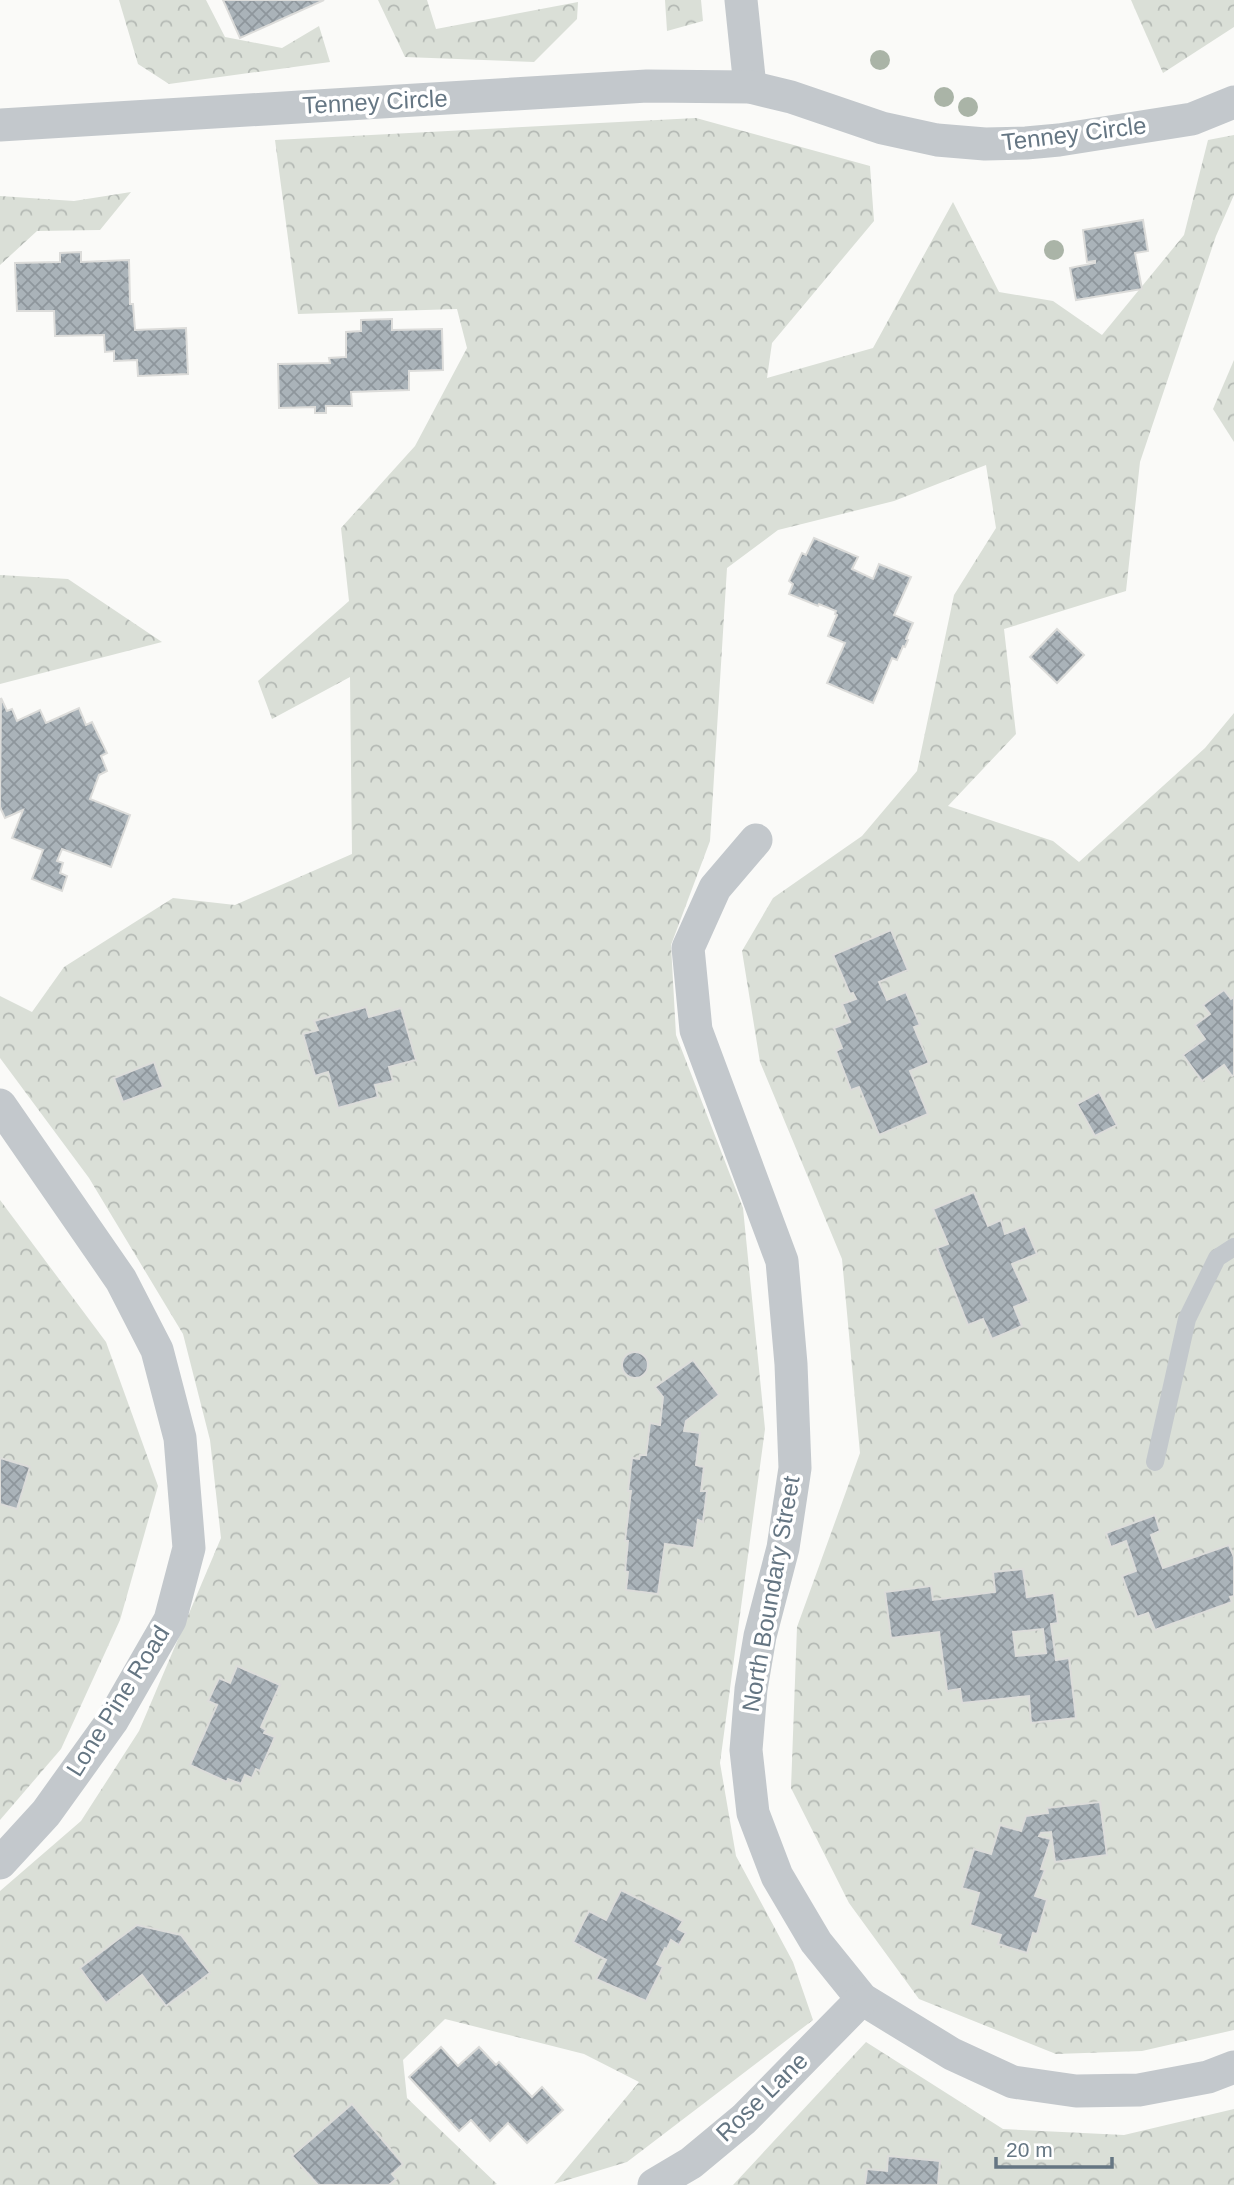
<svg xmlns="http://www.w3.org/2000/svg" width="1234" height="2185" font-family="Arial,sans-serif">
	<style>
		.forest { fill: url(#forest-crowns) }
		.building { fill: url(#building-cross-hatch); stroke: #dcdcda; stroke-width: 2; fill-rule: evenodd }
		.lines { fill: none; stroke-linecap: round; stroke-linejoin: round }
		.lane { stroke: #c3c8cc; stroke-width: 18 }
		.street { stroke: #c3c8cc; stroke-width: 33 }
		.tree { fill: #aab4a7 }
		.labels { text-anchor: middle; stroke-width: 7; stroke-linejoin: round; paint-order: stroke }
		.street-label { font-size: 24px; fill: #657683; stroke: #fff }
	</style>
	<defs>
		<pattern id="forest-crowns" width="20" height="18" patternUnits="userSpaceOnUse" patternTransform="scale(1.75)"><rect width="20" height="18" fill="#dadfd7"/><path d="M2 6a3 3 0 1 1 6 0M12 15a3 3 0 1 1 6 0" fill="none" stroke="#b4b9b4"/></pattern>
		<pattern id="building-cross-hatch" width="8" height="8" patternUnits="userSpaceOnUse" patternTransform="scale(1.75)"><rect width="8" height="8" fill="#aab3b9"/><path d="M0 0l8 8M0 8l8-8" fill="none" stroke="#8e969c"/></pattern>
	</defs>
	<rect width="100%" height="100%" fill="#fafaf8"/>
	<!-- forest -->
	<g class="forest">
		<path d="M119,0H206L225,37L282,48L319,26L330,62L169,84L138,64Z"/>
		<path d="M378,0H427L436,29L578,2L577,19L534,62L405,57Z"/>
		<path d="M665,0H701L703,21L667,31Z"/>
		<path d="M1131,0H1234V27L1163,73Z"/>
		<path d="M696,118L870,166L874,221L772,343L767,378L873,348L953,202L999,292L1053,301L1102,335L1184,235L1208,140L1234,135V195L1216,236L1140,462L1126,591L1004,629L1016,734L948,806L1053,841L1079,862L1205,748L1234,713V2030L1142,2051L1056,2054L919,1999L849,1903L791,1788L797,1627L860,1453L842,1259L760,1062L742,951L773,898L862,836L917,771L954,595L996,528L986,465L894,501L778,530L727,568L710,841L671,945L676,1035L743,1208L765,1429L720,1763L736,1856L793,1962L813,2020L627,2162L554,2184L639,2082L584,2054L445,2019L403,2060L407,2098L497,2184L494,2185H0V1891L81,1821L139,1731L221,1538L210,1440L183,1334L89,1178L0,1058V996L32,1012L64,967L173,898L235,905L352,854L350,677L272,719L258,681L349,601L341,528L415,446L467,348L457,309L298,314L275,140Z"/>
		<path d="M131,192L100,230L37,231L0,265V196L74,201Z"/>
		<path d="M1234,360V442L1213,409Z"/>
		<path d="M0,575L68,579L162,642L0,684Z"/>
		<path d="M0,1200L106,1342L158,1486L120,1620L61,1749L0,1820Z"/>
		<path d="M866,2042L1003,2129L1124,2135L1234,2109V2185H733Z"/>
	</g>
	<!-- building -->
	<g class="building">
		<path d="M223,0H324L240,38Z"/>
		<path d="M1143,220L1148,251L1135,253L1142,289L1076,300L1070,268L1095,263V261L1087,262L1083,230Z"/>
		<path d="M81,252V262L129,260L130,304H133L135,330L186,328L188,374L138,376L137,360L114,361V351L105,352L104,335L55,336L54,311H17L15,263L60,262V253Z"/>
		<path d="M392,319V330L442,329L443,370L409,371V390L351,392L352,406H326V413H315V407L279,408L278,364L330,363L329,358L346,357V332L361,331V320Z"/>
		<path d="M814,538L858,557L852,569L873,579L879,564L911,577L894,615L913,623L906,639L908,640L905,647L903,646L897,660L892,658L873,703L827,683L845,643L828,636L837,615L835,614L836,611L819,604L818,606L789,594L793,584L789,581L802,553L806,555Z"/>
		<path d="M1057,629L1084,655L1057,683L1030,657Z"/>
		<path d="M1,698L7,711L12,709L17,721L40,710L46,723L79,708L86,725L92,722L107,753L101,756L107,771L99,775L90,799L130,815L111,867L62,849L57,861L63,863L60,873L67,876L62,891L32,879L43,850L12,838L23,810L5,818L0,807Z"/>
		<path d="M891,930L908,970L879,982L887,1000L906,992L920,1025L914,1027L929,1063L910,1071L928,1114L879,1135L859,1087L851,1090L836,1051L842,1048L834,1028L850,1022L842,1004L856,999L853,993L850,994L833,955Z"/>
		<path d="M1224,990L1231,999L1234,997V1075L1232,1076L1224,1065L1202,1081L1183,1055L1205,1039L1195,1025L1210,1014L1203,1005Z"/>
		<path d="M366,1007L369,1017L401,1008L416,1060L389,1067L393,1081L375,1085L378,1097L338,1108L328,1072L315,1076L303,1034L318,1030L314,1021Z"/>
		<path d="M154,1062L163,1087L123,1102L114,1078Z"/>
		<path d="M1099,1092L1117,1125L1095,1136L1077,1104Z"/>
		<path d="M974,1192L988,1226L1001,1220L1005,1234L1025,1226L1037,1254L1012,1264L1029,1301L1014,1307L1022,1326L992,1339L983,1319L968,1325L937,1248L948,1244L933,1209Z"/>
		<circle cx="635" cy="1365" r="13"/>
		<path d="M693,1360L719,1395L686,1421L684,1431L700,1433L696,1465L704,1467L701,1491H707L703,1522L698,1520L694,1548L665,1544L658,1594L626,1590L628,1572L625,1571L628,1541H625L631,1491H628L632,1458L639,1459L640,1455H646L650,1423L660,1425L663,1397L655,1387Z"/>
		<path d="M0,1458L30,1467L17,1509L0,1504Z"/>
		<path d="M1155,1515L1160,1531L1151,1535L1163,1568L1229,1545L1234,1557V1596L1230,1597L1232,1602L1155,1630L1148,1613L1137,1617L1122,1576L1136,1571L1126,1541L1111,1547L1106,1533Z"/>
		<path d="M1023,1569L1027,1597L1054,1593L1058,1623L1051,1624L1056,1660L1069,1658L1076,1718L1031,1723L1029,1696L962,1703L960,1689L947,1691L939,1632L891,1638L885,1592L931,1586L933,1600L995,1592L993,1572ZM1043,1629L1046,1653L1016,1656L1013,1632Z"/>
		<path d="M237,1666L280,1685L261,1727L266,1730L264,1733L275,1737L260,1771L256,1769L252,1778L245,1775L241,1784L228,1779L227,1782L190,1765L217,1705L208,1701L219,1678L230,1683Z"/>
		<path d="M1100,1802L1107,1855L1055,1862L1051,1832L1041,1833L1039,1836L1051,1839L1041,1869L1045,1870L1035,1896L1047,1900L1037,1934L1033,1933L1027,1953L998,1944L1001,1935L970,1925L979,1893L962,1888L974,1849L991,1854L1000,1825L1021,1831L1026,1816L1048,1813L1047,1808Z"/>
		<path d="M621,1890L683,1921L678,1929L686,1933L679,1945L671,1940L667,1949L665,1948L657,1964L663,1967L646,2001L596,1979L606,1960L573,1942L589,1911L606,1920Z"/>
		<path d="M137,1925L181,1935L210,1973L166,2006L142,1975L106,2003L80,1968Z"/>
		<path d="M441,2047L458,2066L479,2047L496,2065L499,2062L532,2097L542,2087L563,2110L527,2143L508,2123L490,2141L471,2120L459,2131L409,2077Z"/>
		<path d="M352,2104L403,2164L392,2174L396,2179L389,2185H318L292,2156Z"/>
		<path d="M888,2156L940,2161L938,2185H865L867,2169L887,2171Z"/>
	</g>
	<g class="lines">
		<!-- lane -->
		<path class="lane" d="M1155,1462L1187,1319L1217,1258L1234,1247"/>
		<!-- street -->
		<g class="street">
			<path d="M741,0L750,87"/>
			<path d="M0,125L647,86L750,87L791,97L882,128L937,140L985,144L1026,143L1059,140L1192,119L1234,102"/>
			<path d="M756,840L715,888L688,948L696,1030L782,1261L791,1364L795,1468L783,1548L760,1636L751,1689L746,1750L753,1813L777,1876L816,1942L862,1999L952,2054L1013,2082L1076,2091L1139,2090L1208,2077L1234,2067"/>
			<path d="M0,1105L121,1280L157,1350L180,1438L189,1548L170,1620L112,1721L46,1813L0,1863"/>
			<path d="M654,2185L691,2163L744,2119L862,1999"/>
		</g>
	</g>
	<!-- trees -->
	<g class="tree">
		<circle cx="880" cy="60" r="10"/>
		<circle cx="944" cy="97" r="10"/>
		<circle cx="968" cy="107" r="10"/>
		<circle cx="1054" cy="250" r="10"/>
	</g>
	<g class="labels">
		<!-- street labels -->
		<g class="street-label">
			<text transform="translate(375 102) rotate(-3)" y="8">Tenney Circle</text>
			<text transform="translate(1074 134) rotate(-7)" y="8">Tenney Circle</text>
			<text transform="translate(771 1594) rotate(-80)" y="8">North Boundary Street</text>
			<text transform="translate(118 1701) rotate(-58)" y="8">Lone Pine Road</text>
			<text transform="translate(762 2097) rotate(-44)" y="8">Rose Lane</text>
		</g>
	</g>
	<!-- scale -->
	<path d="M996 2157v10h116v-10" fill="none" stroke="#657683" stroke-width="3.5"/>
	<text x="1006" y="2157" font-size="21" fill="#657683" stroke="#ffffff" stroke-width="5" paint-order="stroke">20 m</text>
</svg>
